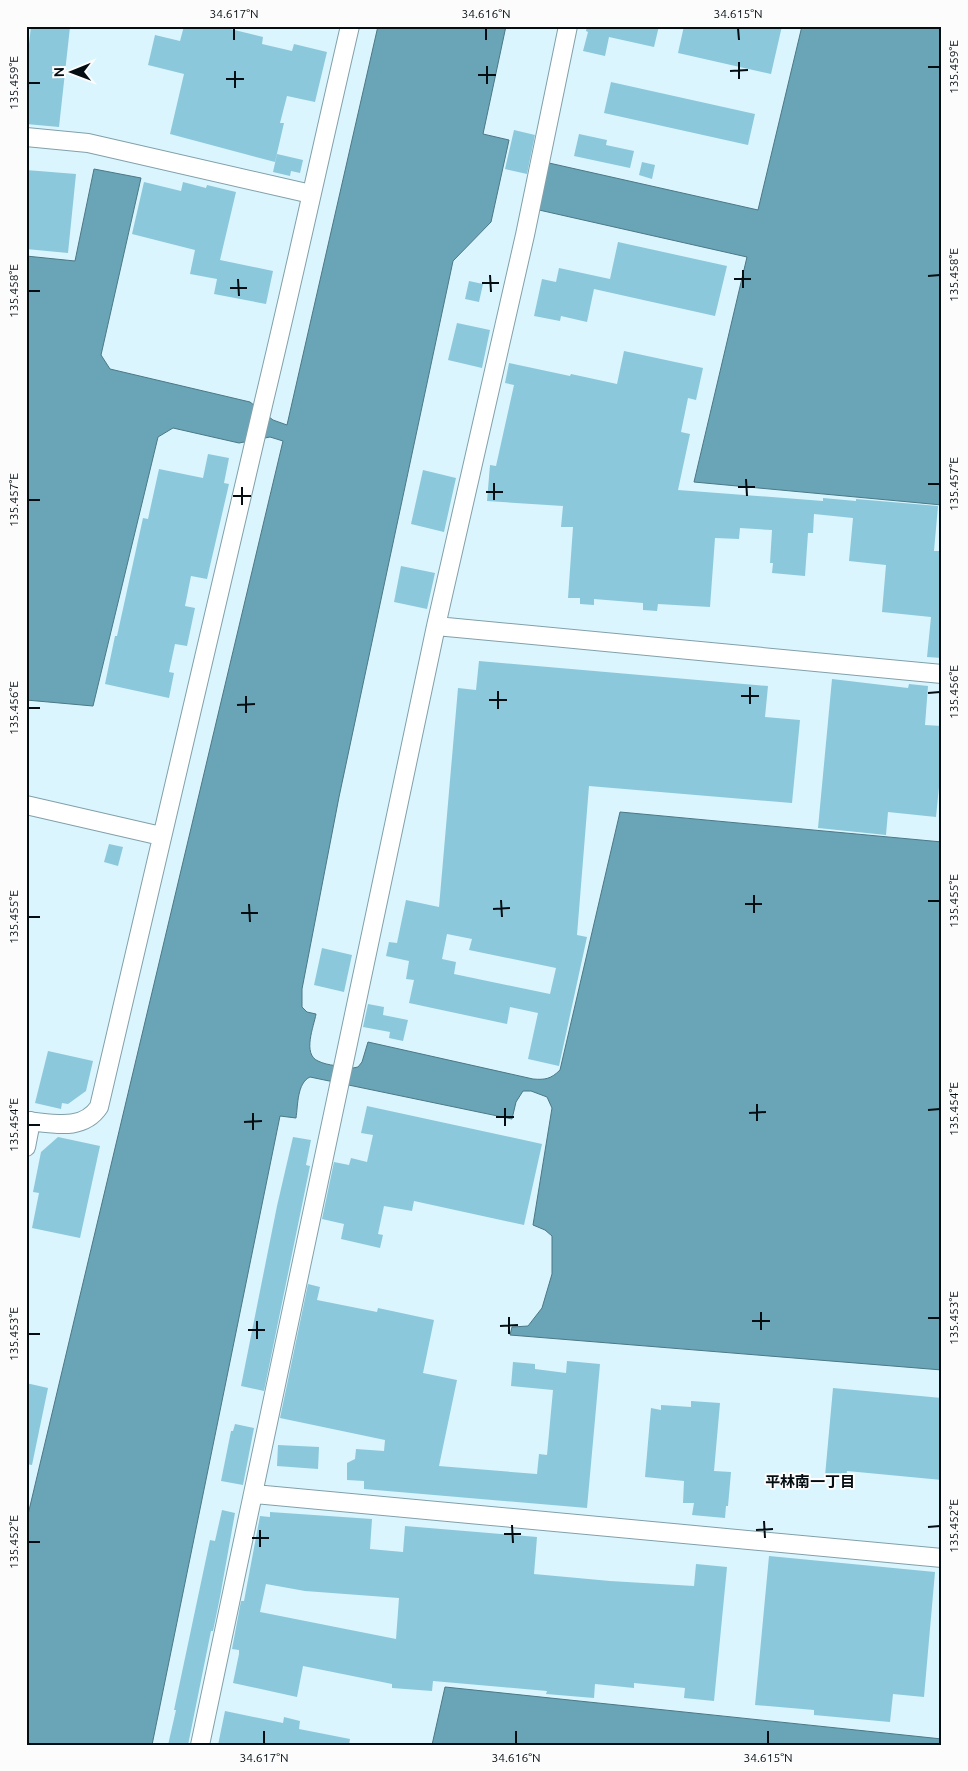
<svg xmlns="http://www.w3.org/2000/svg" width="968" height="1771" font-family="Ubuntu,'Noto Sans JP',sans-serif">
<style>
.water{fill:#6aa5b7;stroke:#4b7886}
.building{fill:#8cc8db;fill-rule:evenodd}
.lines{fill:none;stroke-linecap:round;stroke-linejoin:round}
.minor-casing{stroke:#81a0aa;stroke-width:20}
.minor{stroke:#fff;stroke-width:18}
.ticks{fill:none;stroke:#040e12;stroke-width:2}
.labels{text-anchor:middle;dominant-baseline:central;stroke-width:4;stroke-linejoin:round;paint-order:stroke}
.neighbourhood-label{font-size:15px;font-weight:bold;fill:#040e12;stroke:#fcfcfc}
.neatline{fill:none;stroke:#040e12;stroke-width:2}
.ticks-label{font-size:12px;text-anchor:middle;fill:#040e12}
</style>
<rect width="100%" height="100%" fill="#daf5fd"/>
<path class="water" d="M378,26H506L483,134L509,140L491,222L453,261L339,797L302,989V1007L307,1012L316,1014C314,1026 302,1054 318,1061C328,1066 342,1066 353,1068L358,1067L362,1062L368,1042L533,1079C545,1080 551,1079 560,1070L620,812L942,842V1370L510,1335L512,1327L528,1326L542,1308L552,1274V1236L545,1230L533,1225L552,1108L547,1097L531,1091H523L516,1102L512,1119L310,1077C297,1083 298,1105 296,1118L280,1116L152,1745H26V1523L283,441L270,437L239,443L173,428L158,437L93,706L26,700V256L75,261L94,169L141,178L101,355L110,369L250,402L273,420L287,425Z
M802,26H942V505L694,482L747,257L539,210L549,163L758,210Z
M445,1687L942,1739V1745H432Z"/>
<path class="building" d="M31,26L70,27L59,127L26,124V71Z
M184,26H218L263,37L262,44L292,51L294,44L327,52L315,102L287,96L280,123H284L275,162L170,134L184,74L148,65L155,35L180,41Z
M587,26H659L654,47L609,37L605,56L583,51L588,32L586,31Z
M684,26H782L771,74L678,53Z
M611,82L755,114L748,145L604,113Z
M514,130L535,135L527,174L505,169Z
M579,134L607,140L606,145L634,151L630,168L574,156Z
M277,154L303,160L300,173L291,171L290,176L273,172Z
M642,162L655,165L652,179L639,175Z
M26,170L76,174L68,253L26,249Z
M144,182L181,191L183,182L206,188L207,185L236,192L220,260L273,271L266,304L214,294L217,279L190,274L195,250L132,234Z
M618,242L727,266L715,316L594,289L587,322L561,316L560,321L534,316L542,279L556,282L559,268L610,279Z
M469,281L483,284L479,302L465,299Z
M457,323L490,330L482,368L448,360Z
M624,351L703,368L696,400L688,398L681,432L690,434L678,490L823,501V498L856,501V499L938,506L934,551H942V658L927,657L931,617L882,612L886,565L849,561L853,518L814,514L813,533H808L805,576L772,573L773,563H770L772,530L740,528L739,539L715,538L710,607L658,604L657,611L643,610V603L594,599V605L580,604V598H568L573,527H561L563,506L487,501L490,465L496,466L514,385L505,383L509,363L570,376L571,374L617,384Z
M208,454L229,458L224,483L229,484L207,579L191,576L185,606L195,608L187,646L175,644L169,672L174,673L169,698L105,684L115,636H117L143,518L148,519L159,469L203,478Z
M423,470L456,478L444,532L411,524Z
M401,566L435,573L427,609L394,602Z
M479,661L768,686L765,717L800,720L792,803L589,786L577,935L587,937L559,1066L528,1059L538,1013L510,1007L507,1024L409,1003L414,980L406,979L409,961L386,956L389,942L397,943L406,900L439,907L458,688L476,690ZM447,934L472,939L469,950L556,968L550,994L454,974L456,962L442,959Z
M832,679L908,688L909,684L928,686L925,725L942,726V757L936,817L888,812L886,835L818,828Z
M109,844L123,847L118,866L104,862Z
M322,948L352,955L344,992L314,985Z
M368,1004L384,1007L383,1015L408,1020L403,1041L389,1038L390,1032L363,1027Z
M48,1051L93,1061L86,1091L68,1104L62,1103L61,1109L35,1103Z
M367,1106L542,1144L524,1225L414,1201L412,1211L384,1206L378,1234L383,1235L380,1248L341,1239L344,1224L322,1219L334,1162L349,1165L351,1158L367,1162L373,1135L361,1133Z
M58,1137L100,1146L80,1238L32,1228L39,1193L33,1192L41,1152Z
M293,1137L311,1140L306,1165L310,1166L264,1391L241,1386L277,1206Z
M308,1284L320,1287L317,1300L377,1312L378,1308L434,1320L423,1373L457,1380L439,1466L537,1474L539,1454L547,1455L553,1390L511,1386L513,1362L535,1364V1369L566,1373L567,1361L600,1364L587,1508L364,1489V1481L347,1480V1463L355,1459L356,1449L384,1451L385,1440L280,1418Z
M26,1383L48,1388L32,1465L26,1464Z
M833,1388L942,1398V1480L847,1471L846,1478L825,1476Z
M691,1401L720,1403L714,1471L731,1472L728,1506H726L725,1518L692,1515L694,1503H683L684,1481L645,1477L651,1408L661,1410V1405L691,1407Z
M235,1424L254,1428L243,1485L221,1481L231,1431H233Z
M278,1445L319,1447L318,1469L277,1466Z
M222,1510L235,1513L220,1597L213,1631H211L188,1745H168L176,1710H174L210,1540L215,1541Z
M270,1512L372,1519L370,1549L403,1552L405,1526L537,1537L534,1574L610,1581L694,1586L696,1564L727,1567L714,1701L684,1698L685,1688L634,1683V1688L595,1684L594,1698L546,1694L547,1691L433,1681L432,1691L392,1688V1684L303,1666L297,1697L233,1683L239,1654V1650L232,1649L241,1601H244L260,1516L270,1517ZM266,1584L305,1591L399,1598L396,1639L260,1612Z
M769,1556L935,1572L924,1697L893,1694L890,1722L814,1715V1710L755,1705Z
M225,1711L283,1723L284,1717L300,1721L299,1729L350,1739L349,1745H218Z"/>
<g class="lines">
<g class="minor-casing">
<path id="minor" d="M26,137L88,143L311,194
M436,626L942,674
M26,805L161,836
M26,1121C52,1123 82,1132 99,1107C153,871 210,637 264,401C294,276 321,151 350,26
M26,1147L31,1121
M254,1494L942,1558
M200,1745L436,626L525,235L568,26"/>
</g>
<use href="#minor" class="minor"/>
</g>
<path class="ticks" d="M234,28V40M486,28V40M738,28L739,40M739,62V79M487,66V84M928,67H940M235,71V88M730,71L748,70M478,75H496M226,79H244M28,83H40M743,270V288M490,275L491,292M928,276L940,275M238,279L239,296M734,279H751M482,283H499M230,288H247M28,291H40M746,479L747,496M494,483V500M928,484H940M242,487V505M738,487H755M486,492H503M233,496H251M28,500H40M750,687V704M498,691V709M928,693L940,692M246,696V713M741,696H759M489,700H507M237,705L255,704M28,708H40M754,895V913M501,900L502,917M928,901H940M249,904L250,922M745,904H762M493,909L510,908M241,913H258M28,917H40M757,1104V1121M505,1108V1126M928,1110L940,1109M253,1113V1130M749,1113L766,1112M496,1117H514M244,1122L262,1121M28,1125H40M761,1312V1330M509,1317V1334M928,1318H940M257,1321V1339M752,1321H770M500,1326L518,1325M248,1330H265M28,1334H40M764,1521L765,1538M512,1525L513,1543M928,1527L940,1526M260,1530V1547M756,1530L773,1529M504,1534H521M252,1538H269M28,1542H40M264,1731V1744M516,1731V1744M768,1731V1744"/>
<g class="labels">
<g class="neighbourhood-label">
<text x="810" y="1481">平林南一丁目</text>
</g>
</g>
<rect width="968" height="1771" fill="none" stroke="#fcfcfc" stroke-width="55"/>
<g transform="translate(72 72) rotate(269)" stroke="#fcfcfc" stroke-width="4" paint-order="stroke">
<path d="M0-4L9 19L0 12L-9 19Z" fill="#040e12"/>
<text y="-8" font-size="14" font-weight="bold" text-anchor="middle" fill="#040e12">N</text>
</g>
<rect x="28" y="28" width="912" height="1716" class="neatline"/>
<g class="ticks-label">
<text x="234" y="18">34.617°N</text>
<text x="486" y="18">34.616°N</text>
<text x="738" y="18">34.615°N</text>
<text transform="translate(954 67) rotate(-90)" y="4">135.459°E</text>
<text transform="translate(14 83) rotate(-90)" y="4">135.459°E</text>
<text transform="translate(954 275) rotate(-90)" y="4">135.458°E</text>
<text transform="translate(14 291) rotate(-90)" y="4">135.458°E</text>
<text transform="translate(954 484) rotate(-90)" y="4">135.457°E</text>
<text transform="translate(14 500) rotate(-90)" y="4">135.457°E</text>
<text transform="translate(954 692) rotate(-90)" y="4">135.456°E</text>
<text transform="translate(14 708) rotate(-90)" y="4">135.456°E</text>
<text transform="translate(954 901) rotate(-90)" y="4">135.455°E</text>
<text transform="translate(14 917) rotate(-90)" y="4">135.455°E</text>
<text transform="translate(954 1109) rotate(-90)" y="4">135.454°E</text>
<text transform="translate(14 1125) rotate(-90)" y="4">135.454°E</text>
<text transform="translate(954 1318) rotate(-90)" y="4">135.453°E</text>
<text transform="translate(14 1334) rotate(-90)" y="4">135.453°E</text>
<text transform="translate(954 1526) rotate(-90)" y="4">135.452°E</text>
<text transform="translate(14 1542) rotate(-90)" y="4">135.452°E</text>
<text x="264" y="1762">34.617°N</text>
<text x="516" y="1762">34.616°N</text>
<text x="768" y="1762">34.615°N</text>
</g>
</svg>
